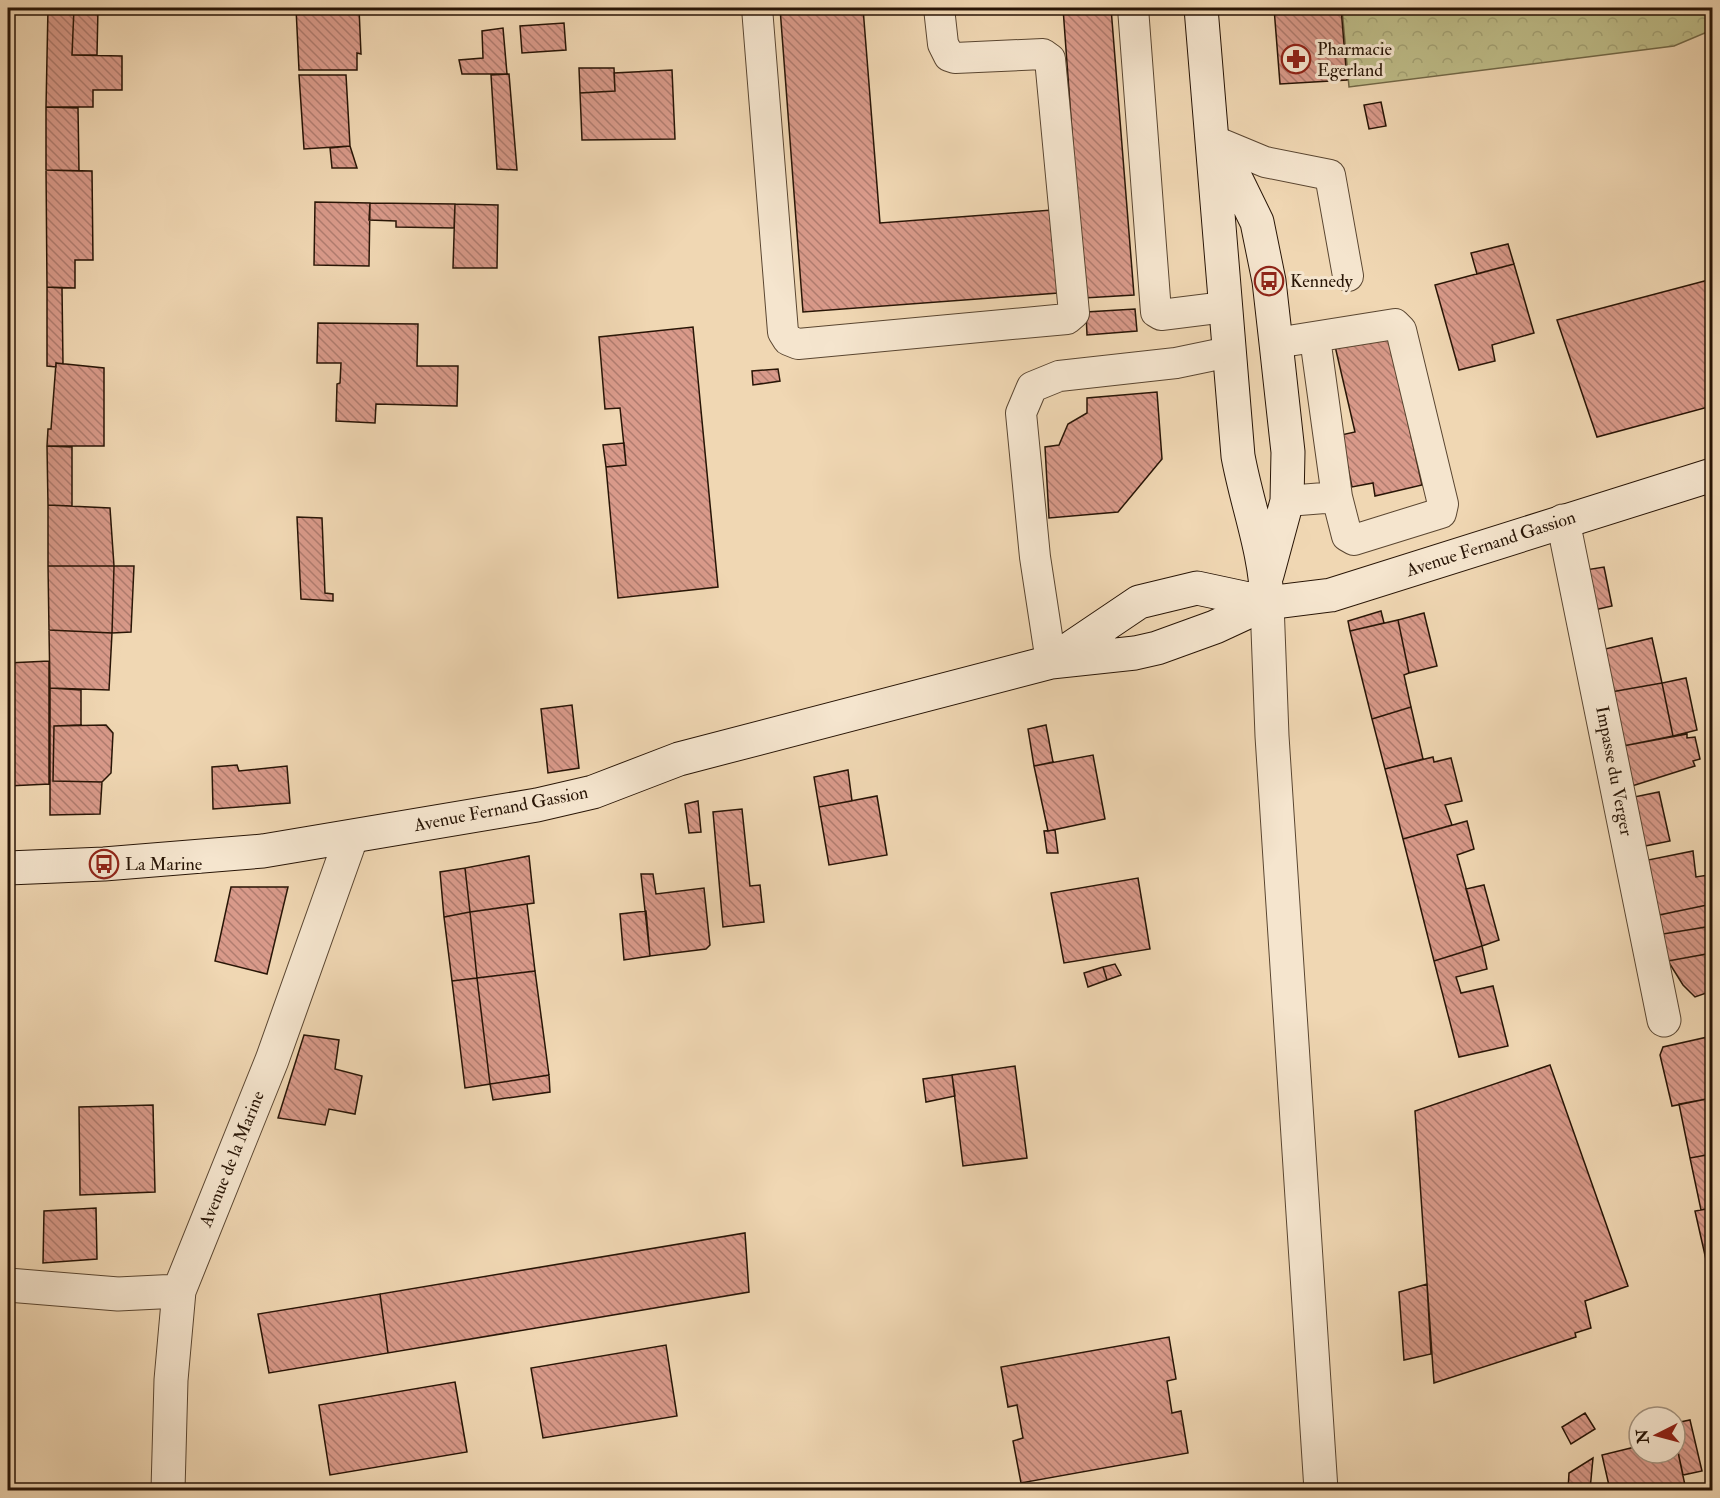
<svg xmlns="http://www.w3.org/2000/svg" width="1720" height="1498" font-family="'IM FELL Double Pica',serif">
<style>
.park{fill:url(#park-crowns);stroke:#736948;stroke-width:1.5}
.building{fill:url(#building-back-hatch);stroke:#281506;stroke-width:1.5}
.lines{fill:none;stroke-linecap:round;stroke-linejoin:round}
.lane-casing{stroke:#5a4631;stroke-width:32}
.street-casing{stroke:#5a4631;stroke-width:35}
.secondary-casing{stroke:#281506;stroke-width:35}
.lane{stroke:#f5e5ce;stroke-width:30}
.street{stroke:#f5e5ce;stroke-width:33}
.secondary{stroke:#f5e5ce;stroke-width:33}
.labels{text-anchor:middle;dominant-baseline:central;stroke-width:6;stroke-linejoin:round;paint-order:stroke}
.poi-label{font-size:18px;fill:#281506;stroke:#f5e5ce;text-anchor:start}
.street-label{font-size:18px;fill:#281506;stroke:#f5e5ce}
</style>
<defs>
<pattern id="park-crowns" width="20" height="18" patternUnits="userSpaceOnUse" patternTransform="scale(1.5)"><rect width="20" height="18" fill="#bebd89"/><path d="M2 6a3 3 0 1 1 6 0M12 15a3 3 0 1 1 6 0" fill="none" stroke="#a3a275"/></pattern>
<pattern id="building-back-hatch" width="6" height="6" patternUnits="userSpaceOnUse" patternTransform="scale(1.5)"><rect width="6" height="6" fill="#d99a8a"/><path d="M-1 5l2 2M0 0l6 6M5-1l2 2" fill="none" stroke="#b07c6f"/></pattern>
</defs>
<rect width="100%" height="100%" fill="#f0d7b3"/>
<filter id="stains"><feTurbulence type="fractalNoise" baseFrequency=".00333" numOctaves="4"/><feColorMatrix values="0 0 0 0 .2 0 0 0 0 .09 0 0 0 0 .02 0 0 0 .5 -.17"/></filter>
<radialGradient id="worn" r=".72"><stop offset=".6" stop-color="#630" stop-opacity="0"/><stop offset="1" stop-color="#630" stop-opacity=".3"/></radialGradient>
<path class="park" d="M1342,8H1712V30L1674,46L1349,87Z"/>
<path class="building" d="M48,8H74L72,55L122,56V90H93V107H46Z
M74,8H98L97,55H72Z
M296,8H359L361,54L357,53V70H299Z
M780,8H863L880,223L1052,210L1058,293L803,312Z
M1063,8H1111L1134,295L1084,298Z
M1274,8H1341L1347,80L1280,84Z
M564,23L566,50L522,53L520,26Z
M503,28L507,74H462L459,60L483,58L482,31Z
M579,68H614L615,91L580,93Z
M672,70L675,139L582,140L580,93L615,91L614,73Z
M509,74L517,170L497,169L491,75Z
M299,75H346L350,146L304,149Z
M1381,102L1386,126L1369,129L1364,105Z
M46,107L78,108L79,171L46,170Z
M350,146L357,168H332L330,148Z
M46,170L92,171L93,260H75V288L47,287Z
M315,202L370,203L369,266L314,265Z
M370,203L455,204L454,228L396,227V221L369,220Z
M455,204L498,205L497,268H453Z
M1508,244L1514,264L1477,274L1471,253Z
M1514,264L1534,333L1492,345L1495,361L1459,370L1435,285Z
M1712,279V406L1597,437L1557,320Z
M47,287L62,288L63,364L56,363V367L47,366Z
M1135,309L1137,331L1087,335L1086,312Z
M318,323L418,324L417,366H458L457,406L376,404L375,423L336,421L337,384L340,383L341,363H317Z
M693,327L718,587L618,598L606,467L626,465L620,408L605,409L599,337Z
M1389,336L1422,485L1375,496L1373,483L1352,487L1341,435L1355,432L1335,346Z
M56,363L104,368V446H47L48,429H51Z
M778,369L780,381L753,385L752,371Z
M1157,392L1162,459L1118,512L1049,518L1045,447L1059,445L1068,424L1087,413V398Z
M624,443L626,465L606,467L603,445Z
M47,446L72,447V506L48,505Z
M48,505L110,508L114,566H48Z
M297,517L322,518L325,593L333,594V601L301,599Z
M48,566H114L112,633L49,630Z
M114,566H134L131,632L112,633Z
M1604,567L1612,606L1594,610L1585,570Z
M1381,611L1384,623L1350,631L1348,621Z
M1424,613L1437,666L1409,673L1398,620Z
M1398,620L1409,673L1404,675L1411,707L1372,719L1350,631Z
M49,630L112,633L109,690L50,688Z
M1652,638L1662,683L1611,692L1601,650Z
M49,661V784L8,786V663Z
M1686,678L1697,730L1673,736L1662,683Z
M1662,683L1673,736L1623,746L1611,692Z
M50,688L81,690V725L54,726L53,781L102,782L100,814L50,815Z
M572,705L579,768L548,773L541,709Z
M1411,707L1423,759L1385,769L1372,719Z
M106,725L113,733L111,773L102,782L53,781L54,726Z
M1046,725L1053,762L1034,766L1028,729Z
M1687,734V738L1695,737L1700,759L1693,761L1695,766L1632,786L1623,746Z
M1093,755L1105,819L1048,831L1034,766Z
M1433,757L1434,762L1451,758L1462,801L1445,805L1452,825L1403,839L1385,769Z
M237,765L239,771L287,766L290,803L213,809L212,767Z
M848,770L852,801L819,807L814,777Z
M1659,792L1670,841L1645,846L1634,797Z
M877,796L887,855L829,865L819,807Z
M698,801L701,832L689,833L685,804Z
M742,809L750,886L760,885L764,922L723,927L713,812Z
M1467,821L1474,849L1457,855L1482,946L1434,961L1403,839Z
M1055,830L1058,853H1047L1044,831Z
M1693,851L1696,877L1708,875L1712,904L1659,915L1648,860Z
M529,856L534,903L470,912L465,868Z
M465,868L470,912L444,917L440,872Z
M641,874H653L656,894L704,888L710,945L706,949L650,956Z
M1712,874V899L1708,875Z
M1138,878L1150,949L1064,963L1051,893Z
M1484,885L1499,940L1482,946L1466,889Z
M231,887H288L267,974L215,961Z
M527,904L535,971L477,978L470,912Z
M1712,904V926L1663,934L1659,915Z
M646,911L650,956L624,960L620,914Z
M470,912L477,978L452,981L444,917Z
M1712,926V953L1668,961L1663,934Z
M1482,946L1487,969L1456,977L1461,993L1493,986L1508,1046L1459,1057L1434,961Z
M1712,953V991L1695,997L1683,985L1668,961Z
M1115,964L1121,975L1107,980L1103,967Z
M1103,967L1107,980L1088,987L1084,973Z
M535,971L549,1075L490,1084L477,978Z
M477,978L490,1084L465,1088L452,981Z
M8,1019H12L14,1118H8Z
M304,1035L339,1040L335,1069L362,1076L355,1114L329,1109L325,1125L278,1118Z
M1712,1036V1098L1672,1106L1660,1055L1663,1047Z
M1550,1065L1628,1286L1585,1301L1591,1328L1575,1333L1576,1337L1434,1383L1415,1111Z
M1015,1066L1027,1158L963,1166L952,1075Z
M549,1075L550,1092L493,1100L490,1084Z
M952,1075L955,1096L926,1102L923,1079Z
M1712,1098V1154L1690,1158L1679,1104Z
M153,1105L155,1192L80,1195L79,1107Z
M1712,1154V1208L1701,1210L1690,1158Z
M96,1208L97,1259L43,1263L44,1211Z
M1712,1208V1263L1707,1264L1695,1211Z
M745,1233L749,1292L388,1353L380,1294Z
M1427,1284L1431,1354L1404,1360L1399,1292Z
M380,1294L388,1353L269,1373L258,1314Z
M1169,1337L1176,1379L1167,1381L1172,1413L1181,1411L1188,1453L1021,1483L1013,1441L1023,1438L1017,1405L1008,1407L1001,1367Z
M666,1345L677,1416L543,1438L531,1368Z
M455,1382L467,1452L330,1475L319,1405Z
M1585,1413L1595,1429L1571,1444L1562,1427Z
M1690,1420L1702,1471L1683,1475L1675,1438V1423Z
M1675,1438L1686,1490H1610L1602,1455L1639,1446V1453H1675Z
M1593,1458L1590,1490H1568L1569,1473Z
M621,1484L623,1490H588Z
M1487,1485L1496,1490H1470L1483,1486Z"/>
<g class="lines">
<g class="lane-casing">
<path id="lane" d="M757,8L783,332L788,340L798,344L1067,319L1074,313L1050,59L1043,54L955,58L949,56L943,44L939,8
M1133,8L1156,312L1161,315L1225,307
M1212,140L1265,162L1330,175L1348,276
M1315,338L1337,497
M1276,343L1395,324L1401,330L1443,504L1441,513L1354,540L1347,536L1337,497L1287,501
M1051,662L1035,557L1021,413L1032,387L1059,376L1176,363L1229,352"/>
</g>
<g class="street-casing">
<path id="street" d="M1563,521L1664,1020
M1267,603L1272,736L1321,1490
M8,1285L118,1294L179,1291
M168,1490L171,1380L179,1291L272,1060L351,838"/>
</g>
<g class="secondary-casing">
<path id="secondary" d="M1201,8L1238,456C1247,505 1266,553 1267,603
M1217,146L1237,181L1257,222L1269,281L1276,343L1288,452L1287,501L1267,575
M1053,660L1139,602L1197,588L1267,603
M8,868L104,864L263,851L537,805L593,792L679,759L1051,662L1135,653L1157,648L1215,627L1267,603L1331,595L1712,475"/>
</g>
<use href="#lane" class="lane"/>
<use href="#street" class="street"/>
<use href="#secondary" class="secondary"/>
</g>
<defs>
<g id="pharmacy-ring" transform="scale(1.5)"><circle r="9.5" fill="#f5e5ce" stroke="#8f2418" stroke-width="1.5"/><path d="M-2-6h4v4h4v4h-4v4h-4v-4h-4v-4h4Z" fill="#8f2418"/></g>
<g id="bus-ring" transform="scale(1.5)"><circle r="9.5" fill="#f5e5ce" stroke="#8f2418" stroke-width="1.5"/><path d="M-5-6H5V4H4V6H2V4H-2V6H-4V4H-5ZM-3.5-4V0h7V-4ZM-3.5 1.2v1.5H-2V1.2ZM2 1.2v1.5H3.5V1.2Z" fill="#8f2418"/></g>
</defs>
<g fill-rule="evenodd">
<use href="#pharmacy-ring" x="1296" y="59"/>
<use href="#bus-ring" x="1269" y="281"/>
<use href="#bus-ring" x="104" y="864"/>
</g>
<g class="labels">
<g class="poi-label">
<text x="1317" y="49">Pharmacie<tspan x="1317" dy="21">Egerland</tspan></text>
<text x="1290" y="281">Kennedy</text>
<text x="125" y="864">La Marine</text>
</g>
<g class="street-label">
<text transform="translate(1491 544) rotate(-18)">Avenue Fernand Gassion</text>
<text transform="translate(1614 771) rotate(79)">Impasse du Verger</text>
<text transform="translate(501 809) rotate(-11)">Avenue Fernand Gassion</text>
<text transform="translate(232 1159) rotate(-68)">Avenue de la Marine</text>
</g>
</g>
<rect width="1720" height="1498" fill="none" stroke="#f0d7b3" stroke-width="30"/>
<rect x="9" y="9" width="1702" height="1480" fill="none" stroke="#281506" stroke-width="3"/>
<rect x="15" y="15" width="1690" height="1468" fill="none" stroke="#281506" stroke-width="1.5"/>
<g transform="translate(1657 1435) rotate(264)"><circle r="28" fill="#f5e5ce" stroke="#a3927e" stroke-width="1.5"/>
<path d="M0-4.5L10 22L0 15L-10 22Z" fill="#8f2418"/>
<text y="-9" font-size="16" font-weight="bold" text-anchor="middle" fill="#281506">N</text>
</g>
<rect width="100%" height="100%" filter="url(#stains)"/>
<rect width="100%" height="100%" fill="url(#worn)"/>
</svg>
